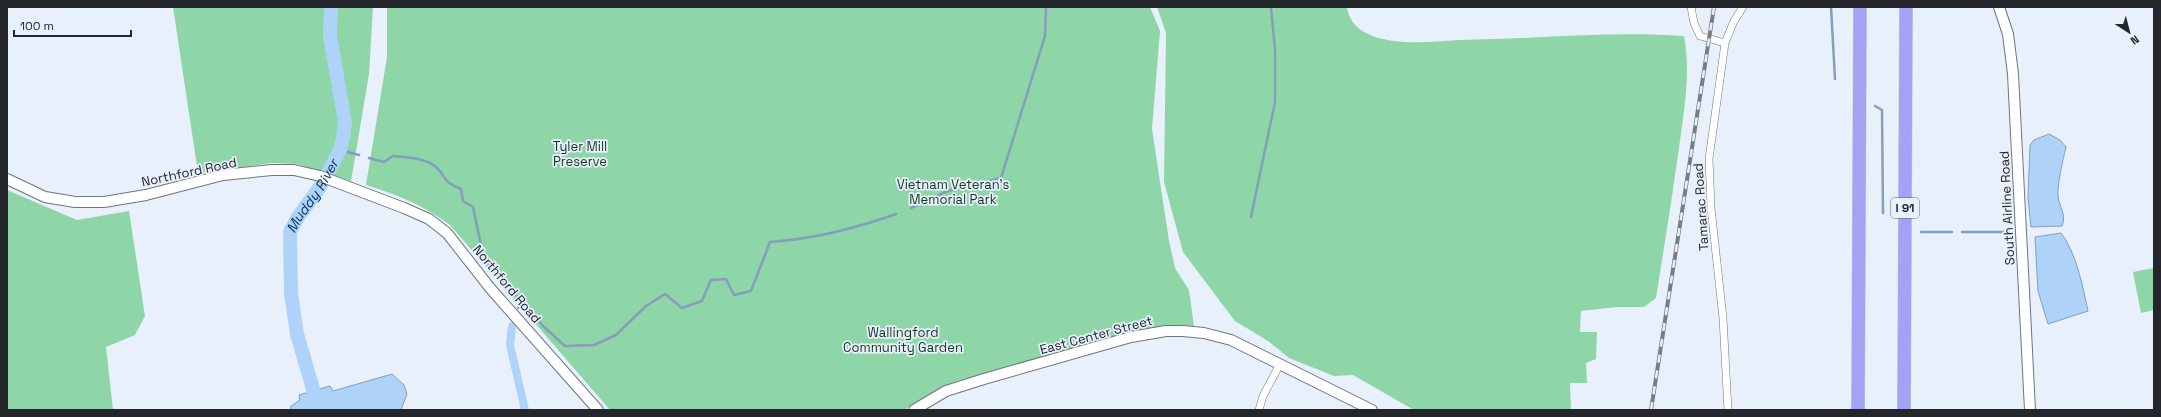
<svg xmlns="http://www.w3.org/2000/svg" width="2161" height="417" font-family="'Space Grotesk',sans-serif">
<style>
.green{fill:#8ed5a7}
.water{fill:#afd2f8;stroke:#859eba}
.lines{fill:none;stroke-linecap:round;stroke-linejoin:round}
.stream{stroke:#859eba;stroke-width:2.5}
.canal{stroke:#afd2f8;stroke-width:8}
.river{stroke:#afd2f8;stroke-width:14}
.street-casing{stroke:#6e757e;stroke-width:8}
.secondary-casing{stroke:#6e757e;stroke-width:12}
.highway-casing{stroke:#cfcfd0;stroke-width:14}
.street{stroke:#fff;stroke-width:7}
.secondary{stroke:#fff;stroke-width:10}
.highway{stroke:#a2a3f4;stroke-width:13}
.rail-casing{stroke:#787d84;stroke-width:4}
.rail{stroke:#e8f1fb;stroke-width:2.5;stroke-dasharray:8;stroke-linecap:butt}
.labels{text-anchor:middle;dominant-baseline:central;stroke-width:3.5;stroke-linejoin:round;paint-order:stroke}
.shield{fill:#e8f1fb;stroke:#5e6369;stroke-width:1}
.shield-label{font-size:12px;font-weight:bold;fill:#23262a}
.park-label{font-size:13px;fill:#123520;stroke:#e8f1fb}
.street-label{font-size:13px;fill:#23262a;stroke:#e8f1fb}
.water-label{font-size:14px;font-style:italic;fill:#053057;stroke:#e8f1fb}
</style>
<rect width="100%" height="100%" fill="#e8f1fb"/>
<path class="green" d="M173,7H373L369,74L351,181L297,164L272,163L198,173Z
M387,7H1150L1160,31L1152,129L1169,241L1175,268L1189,290L1194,326L1169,325L1130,332L954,382L940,388L904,410H610L450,225C423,205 398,195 366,185L387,57Z
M1157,7H1347C1350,30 1372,38 1394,41C1412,44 1441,41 1460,40C1535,39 1610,31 1684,36C1691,72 1684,111 1679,148C1672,198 1664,248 1656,298L1644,307H1617L1581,311L1580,332H1597L1596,359L1586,363L1587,383H1570L1571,410H1414L1353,375L1334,376L1289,358L1268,341L1235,321L1183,252L1164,182L1166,33Z
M7,190L77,220L129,211L145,316L135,335L106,347L113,410H7Z
M2154,268V310L2141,313L2133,272Z"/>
<path class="water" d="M2049,134L2060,140L2066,147C2063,160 2057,184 2058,196C2059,207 2067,215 2062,226L2031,227L2028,198L2030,145L2034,140Z
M2061,233C2076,252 2083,287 2088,311L2048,324L2038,291L2035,237Z
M392,374L404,385L407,394L401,410H290L291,406L300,400L299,395L330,386L333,391Z"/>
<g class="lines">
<path class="stream" d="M1831,7L1835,79
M1875,106L1882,110L1883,213
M340,150L359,155
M369,158L384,162L393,156C407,158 424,157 436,167C448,178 441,181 461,189L463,201L473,207L483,255L494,271L544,327L565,346L594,345L616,335L646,306L665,294L682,308L702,301L711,280L726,279L734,295L751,291L770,242C814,239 854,229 896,214
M911,208L948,191L1001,178L1045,36L1046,7
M1251,217L1275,102V50L1271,7
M1921,232H1952
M1962,232H2008
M518,308L522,301"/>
<path class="canal" d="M512,326L510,345L525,410"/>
<path class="river" id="s1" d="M319,410L297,334L291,293L290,232L298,217L320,187L340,150L343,138L345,122L330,36L331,7"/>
<g class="street-casing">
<path id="street" d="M1691,7L1694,23L1700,36L1725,43
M1259,410L1263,396L1280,364
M1728,410L1723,318L1711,208L1709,159L1725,43L1734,21L1743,7"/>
</g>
<g class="secondary-casing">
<path id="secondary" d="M1999,7L2008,34L2013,74L2030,410
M7,179L45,197L75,202H104L146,195L223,175L272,170H294L320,176L404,208L429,219L447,233L490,288L598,410
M914,410L946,391L984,379L1131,337L1166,331H1183L1204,333L1231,340L1372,410"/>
</g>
<g class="highway-casing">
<path id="highway" d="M1858,410L1860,7
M1904,410L1906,7"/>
</g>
<use href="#street" class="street"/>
<use href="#secondary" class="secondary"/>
<use href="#highway" class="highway"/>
<g class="rail-casing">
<path id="rail" d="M1651,410L1714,7"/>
</g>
<use href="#rail" class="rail"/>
</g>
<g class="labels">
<rect class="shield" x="1891" y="198" width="28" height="20" rx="3"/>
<g class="shield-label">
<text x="1905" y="208">I 91</text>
</g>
<g class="park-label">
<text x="580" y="146">Tyler Mill<tspan x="580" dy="15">Preserve</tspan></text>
<text x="953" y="184">Vietnam Veteran's<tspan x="953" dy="15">Memorial Park</tspan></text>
<text x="903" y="332">Wallingford<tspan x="903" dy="15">Community Garden</tspan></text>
</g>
<g class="street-label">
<text transform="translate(189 172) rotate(-12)">Northford Road</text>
<text transform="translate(1701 207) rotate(-94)">Tamarac Road</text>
<text transform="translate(2007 208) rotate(-93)">South Airline Road</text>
<text transform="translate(507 284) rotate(50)">Northford Road</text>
<text transform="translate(1096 335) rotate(-15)">East Center Street</text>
</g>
<g class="water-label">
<text stroke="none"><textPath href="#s1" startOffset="224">Muddy River</textPath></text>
</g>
</g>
<rect width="2161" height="417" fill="none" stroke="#23262a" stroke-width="16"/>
<g transform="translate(2129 32) rotate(144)" stroke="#e8f1fb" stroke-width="3" paint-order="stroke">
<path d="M0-3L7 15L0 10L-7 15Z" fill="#23262a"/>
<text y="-6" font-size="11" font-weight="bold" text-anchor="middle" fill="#23262a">N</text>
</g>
<path d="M14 30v6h117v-6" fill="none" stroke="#23262a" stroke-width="2"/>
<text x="20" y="30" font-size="12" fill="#23262a" stroke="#e8f1fb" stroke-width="3" paint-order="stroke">100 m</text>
</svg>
